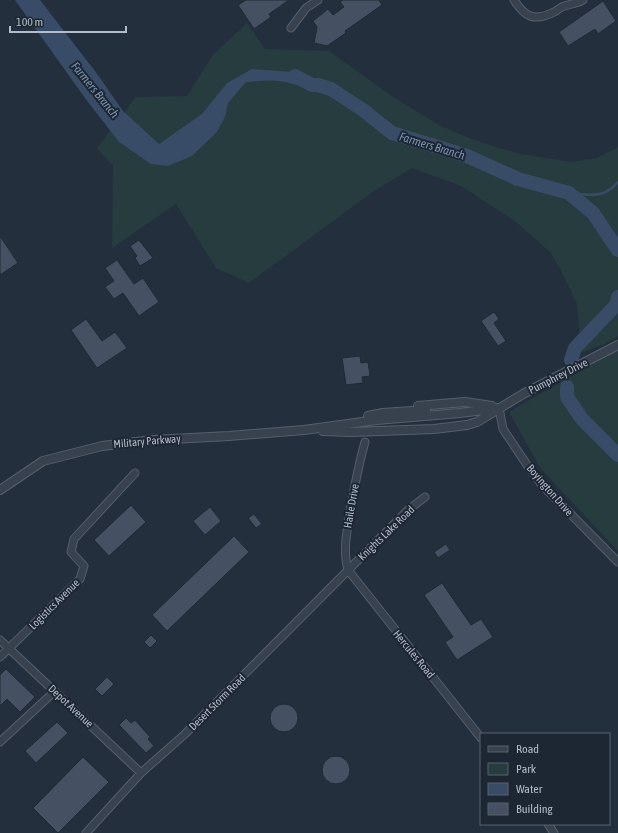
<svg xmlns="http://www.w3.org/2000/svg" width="618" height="833" font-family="'Asap Condensed',sans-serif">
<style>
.green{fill:#263c3f}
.water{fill:#394c67}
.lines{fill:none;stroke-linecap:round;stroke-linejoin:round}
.stream{stroke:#394c67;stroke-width:2.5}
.river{stroke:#394c67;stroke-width:14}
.building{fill:#455162;stroke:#1f2835}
.minor-casing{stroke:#565f6c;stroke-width:9}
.tertiary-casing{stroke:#565f6c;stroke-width:10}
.minor{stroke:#38414e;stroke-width:7}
.tertiary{stroke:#38414e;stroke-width:8}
.labels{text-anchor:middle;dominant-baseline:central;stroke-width:4;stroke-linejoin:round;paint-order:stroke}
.street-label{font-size:11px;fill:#b4bcc9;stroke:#1d2633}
.water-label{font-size:12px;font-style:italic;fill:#7c92b1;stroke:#1d2633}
</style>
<rect width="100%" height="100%" fill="#242f3e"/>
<path class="green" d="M247,23L265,49L329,51L389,94L437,124L464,136L495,147L521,154L571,162L597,158L618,147V336L604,344L581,353L577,304L560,269L550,252L516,222L461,186L412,168L374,191L249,283L216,268L176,204L112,248L113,166L97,148L136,97L187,96L213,55Z
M618,349V551L541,469L509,412Z"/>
<path class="water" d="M15,0H40L98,75L123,111L159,144L202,114L227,83L252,69L294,72L310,76L316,84C303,89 291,82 278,81C268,80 257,81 246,82L228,103L225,117L216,133L192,156L168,166L151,164L119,142L85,98Z"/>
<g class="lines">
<path class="stream" d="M569,193C588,195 604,199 618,182"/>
<path class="river" d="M295,76L312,85H318L331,89L363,110L392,133L467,156L518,179L569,193L593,213L618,250
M571,360L575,348L617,304L618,297
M567,387V397L582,419L618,455"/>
</g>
<path class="building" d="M246,0H289L269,14L271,17L254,29L238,5Z
M343,0H379L382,5L345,31L346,33L327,46L314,43L317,27L313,21L328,9L333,15L344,7L340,2Z
M603,1L616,21L598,34L595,29L568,46L559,32Z
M0,236L18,263L0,275Z
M139,240L153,258L140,266L135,258L137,256L130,246Z
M117,260L134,284L143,278L159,302L139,316L123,293L114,299L105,287L114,281L105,268Z
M494,312L499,319L494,323L506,341L498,346L481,321Z
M86,319L102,341L115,332L127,348L97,368L71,330Z
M360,356L361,363L368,362L370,376L362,377L363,383L346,385L342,358Z
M131,505L146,522L109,556L94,540Z
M210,507L221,521L205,535L193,521Z
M254,514L262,524L256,528L248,518Z
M234,536L249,552L167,631L152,615Z
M446,544L450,550L438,558L434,552Z
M442,583L471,625L481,619L493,637L457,660L445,642L453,637L424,595Z
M151,635L157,641L150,648L144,642Z
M6,669L35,697L20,712L7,699L0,706V675Z
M107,677L114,684L102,696L95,689Z
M270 718a14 14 0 1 1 28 0a14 14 0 1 1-28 0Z
M126,718L131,723L135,720L150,737L148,739L154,746L146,753L119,725Z
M57,722L68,733L36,763L25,751Z
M322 770a14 14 0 1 1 28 0a14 14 0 1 1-28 0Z
M83,757L109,782L58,833L33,808Z"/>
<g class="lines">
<g class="minor-casing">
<path id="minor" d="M514,0C525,17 534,22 554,12C557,11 559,8 562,7C569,4 576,4 583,0
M291,28L306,8L318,0
M499,408L503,429L527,465L543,486L618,562
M365,442C359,463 355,484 351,506C348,526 342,550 348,570L481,738
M0,640L141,773
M0,657L80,579L84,566L71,552L74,539L135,473
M0,742L55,691
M548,824L554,833
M86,833L141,773L185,734L408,510L425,497"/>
</g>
<g class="tertiary-casing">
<path id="tertiary" d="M418,406L465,402L492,406
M368,416L383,413L426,410
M323,431L351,432L434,429L467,425L477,422L523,394L618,345
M0,490L43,461L102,446L153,440L229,436L304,430L377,420L460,413L499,408"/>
</g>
<use href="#minor" class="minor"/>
<use href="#tertiary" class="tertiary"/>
</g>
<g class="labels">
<g class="street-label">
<text transform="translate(558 376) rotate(-27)">Pumphrey Drive</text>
<text transform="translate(147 441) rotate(-5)">Military Parkway</text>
<text transform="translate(550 490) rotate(49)">Boyington Drive</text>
<text transform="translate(351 506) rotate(-80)">Haile Drive</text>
<text transform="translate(386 533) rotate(-44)">Knights Lake Road</text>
<text transform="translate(54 604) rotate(-45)">Logistics Avenue</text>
<text transform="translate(414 654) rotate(51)">Hercules Road</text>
<text transform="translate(217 702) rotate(-45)">Desert Storm Road</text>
<text transform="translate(71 706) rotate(43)">Depot Avenue</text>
</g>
<g class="water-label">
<text transform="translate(95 90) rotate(51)">Farmers Branch</text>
<text transform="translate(432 146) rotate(17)">Farmers Branch</text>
</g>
</g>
<rect x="480" y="733" width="130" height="92" fill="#1d2633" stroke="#59626f"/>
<rect x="488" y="746" width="20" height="6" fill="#38414e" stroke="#59626f"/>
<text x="516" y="753" font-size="12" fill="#b4bcc9">Road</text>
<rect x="488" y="763" width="20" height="12" fill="#263c3f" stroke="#59626f"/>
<text x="516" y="773" font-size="12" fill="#b4bcc9">Park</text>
<rect x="488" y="783" width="20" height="12" fill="#394c67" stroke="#59626f"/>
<text x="516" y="793" font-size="12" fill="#b4bcc9">Water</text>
<rect x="488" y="803" width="20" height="12" fill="#455162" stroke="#59626f"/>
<text x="516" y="813" font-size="12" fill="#b4bcc9">Building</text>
<path d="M10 26v6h116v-6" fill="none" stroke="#b4bcc9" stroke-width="2"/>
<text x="16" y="26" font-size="12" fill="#b4bcc9" stroke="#1d2633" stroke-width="3" paint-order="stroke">100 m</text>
</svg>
